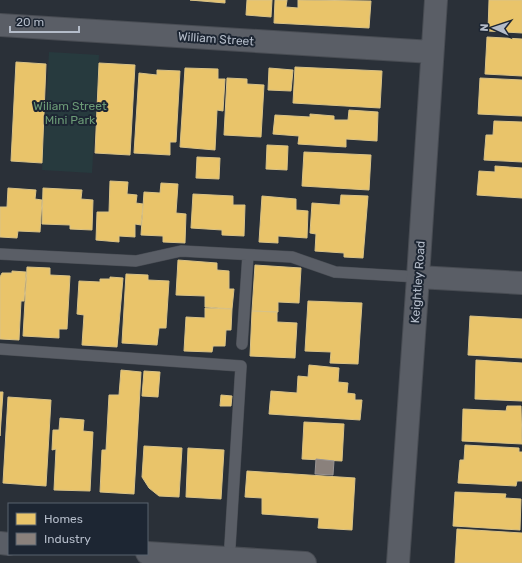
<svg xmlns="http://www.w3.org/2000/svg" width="522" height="563" font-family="Rubik,sans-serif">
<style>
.green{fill:#273a3e}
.homes{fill:#e9c46a;stroke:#d9c286}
.industry{fill:#8a817c;stroke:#979393}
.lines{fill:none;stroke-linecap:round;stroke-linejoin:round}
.lane-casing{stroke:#484c53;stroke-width:12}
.street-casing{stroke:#484c53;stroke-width:24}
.lane{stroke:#5a5e66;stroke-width:11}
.street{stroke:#5a5e66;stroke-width:22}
.labels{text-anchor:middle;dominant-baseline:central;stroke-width:4;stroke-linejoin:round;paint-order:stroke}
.street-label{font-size:12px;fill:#b4bcc9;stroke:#1d2633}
.park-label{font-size:12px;fill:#6b9a76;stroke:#1d2633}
</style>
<rect width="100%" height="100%" fill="#2a3038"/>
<path class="green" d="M49,52L99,55L92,173L42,170Z"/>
<path class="homes" d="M190,0H225V3Z
M247,0H272L271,17L246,15Z
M275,0H287L286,7L298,8V0L371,1L369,28L274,23Z
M489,0H522V33L488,31Z
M487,37L522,39V76L485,74Z
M16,62L46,64L42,163L11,161Z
M99,63L135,65L130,155L95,153Z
M295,67L382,71L380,108L293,103Z
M185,68L218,69V79H225L223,111L217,110L215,150L180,147Z
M269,68L293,70L291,91L268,90Z
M157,70L180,71L176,142H170V155L134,153L139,73L157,75Z
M227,78L247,79V84L264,85L261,137L224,135Z
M480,78L522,80V116L478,114Z
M349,110L378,112L377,141L346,139V147L298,144L299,136L273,134L275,115L310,117V114L334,116V120H348Z
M494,121L522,122V162L484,160L486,135H493Z
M267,145L288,146L287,170L266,169Z
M304,152L371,155L369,190L302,186Z
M197,157L220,158L219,179L196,178Z
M495,166L522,168V198L477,195L479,171L495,172Z
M110,181L128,182L127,194L137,195L136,203L143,204L141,225L135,224V237L119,236V242L96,240L97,212H109Z
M161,183L178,184L176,213L186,214L185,243L163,242V236L141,235L144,192L160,193Z
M8,188L36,190L35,199L42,200L40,232L18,231L17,238L0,237V207H7Z
M43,188L82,190L81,199L93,200L92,230L70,229V225L42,224Z
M193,194L233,196V205H245L244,236L222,235V230L191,228Z
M341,195L368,196L363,258L344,257V253L315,251L316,234L310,233L312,203L340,205Z
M262,196L296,199V210L308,211L307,238L278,236V243L259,242Z
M178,260L217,263V270L229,271V289H234L232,309L205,307V296L176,295Z
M255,265L301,268L299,303L278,302V312L252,311Z
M27,267L50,268V275L70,276L67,329H59V338L23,336Z
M12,271L26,272L24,301H21L19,340L0,339V277L2,273H12Z
M126,274L148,275V280L169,281L166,328H159L157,345L122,343Z
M110,277L123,278L117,347L82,345L84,315L77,314L79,281L100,282V279H110Z
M308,301L362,303L358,364L330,363L331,352L305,351Z
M205,308L232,309L231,330H226L225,346H213L212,352L184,351L186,317L205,318Z
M252,311L277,312V322L297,323L295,358L250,356Z
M470,316L522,319V358L468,355Z
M476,360L522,363V401L475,399Z
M309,365L339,368L338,382L348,383L347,393L355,394V400H362L360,420L269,414L271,391L297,393L298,376L308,377Z
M121,370L141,372L134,494L100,492L102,450H106L109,395H119Z
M144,371L160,372L158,397L142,396Z
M0,392H3L0,436Z
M221,395L232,396L231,406H220Z
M8,397L51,400L46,486L3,483Z
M507,406H521L522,444L462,441L463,409L506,411Z
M60,418L84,420L83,431L93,432L90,491L54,490L56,449L52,450L53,430H59Z
M304,422L344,424L342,461L302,459Z
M465,445L519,448V452H522V481H517L516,486L458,483L460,460H464Z
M144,446L182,448L179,497L159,496L149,488L142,477Z
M188,448L224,450L221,499L186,497Z
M247,471L355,478L352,530L318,528L319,518L262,514V498L245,497Z
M455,492L506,494L505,498L521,499L520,530L453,526Z
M457,529L522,533V563H455Z"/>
<path class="industry" d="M316,459L334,461L333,475L315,474Z"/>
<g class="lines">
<g class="lane-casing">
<path id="lane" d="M0,254L136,261L181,251L292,257L335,272L418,277
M242,344L248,255
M0,349L241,366L229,562"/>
</g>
<g class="street-casing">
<path id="street" d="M0,25L432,52
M418,277L522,283
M0,543L9,544
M147,553L305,563
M398,563L418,277L436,0"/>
</g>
<use href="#lane" class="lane"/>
<use href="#street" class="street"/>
</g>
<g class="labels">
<g class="street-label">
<text transform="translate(216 39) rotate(4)">William Street</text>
<text transform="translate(418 282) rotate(-86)">Keightley Road</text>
</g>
<g class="park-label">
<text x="70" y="106">Wiliam Street<tspan x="70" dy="14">Mini Park</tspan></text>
</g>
</g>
<rect x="8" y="503" width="140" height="52" fill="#1d2633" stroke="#59626f"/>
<rect x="16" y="513" width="20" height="12" fill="#e9c46a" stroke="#59626f"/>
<text x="44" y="523" font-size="12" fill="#b4bcc9">Homes</text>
<rect x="16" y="533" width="20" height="12" fill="#8a817c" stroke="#59626f"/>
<text x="44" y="543" font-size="12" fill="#b4bcc9">Industry</text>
<g transform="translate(494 28) rotate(273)" stroke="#1d2633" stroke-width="3" paint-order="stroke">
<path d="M0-3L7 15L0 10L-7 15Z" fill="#b4bcc9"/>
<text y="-6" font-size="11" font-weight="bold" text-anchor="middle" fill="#b4bcc9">N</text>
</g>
<path d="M10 26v6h69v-6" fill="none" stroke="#b4bcc9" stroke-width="2"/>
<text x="16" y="26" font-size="12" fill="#b4bcc9" stroke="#1d2633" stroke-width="3" paint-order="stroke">20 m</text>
</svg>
